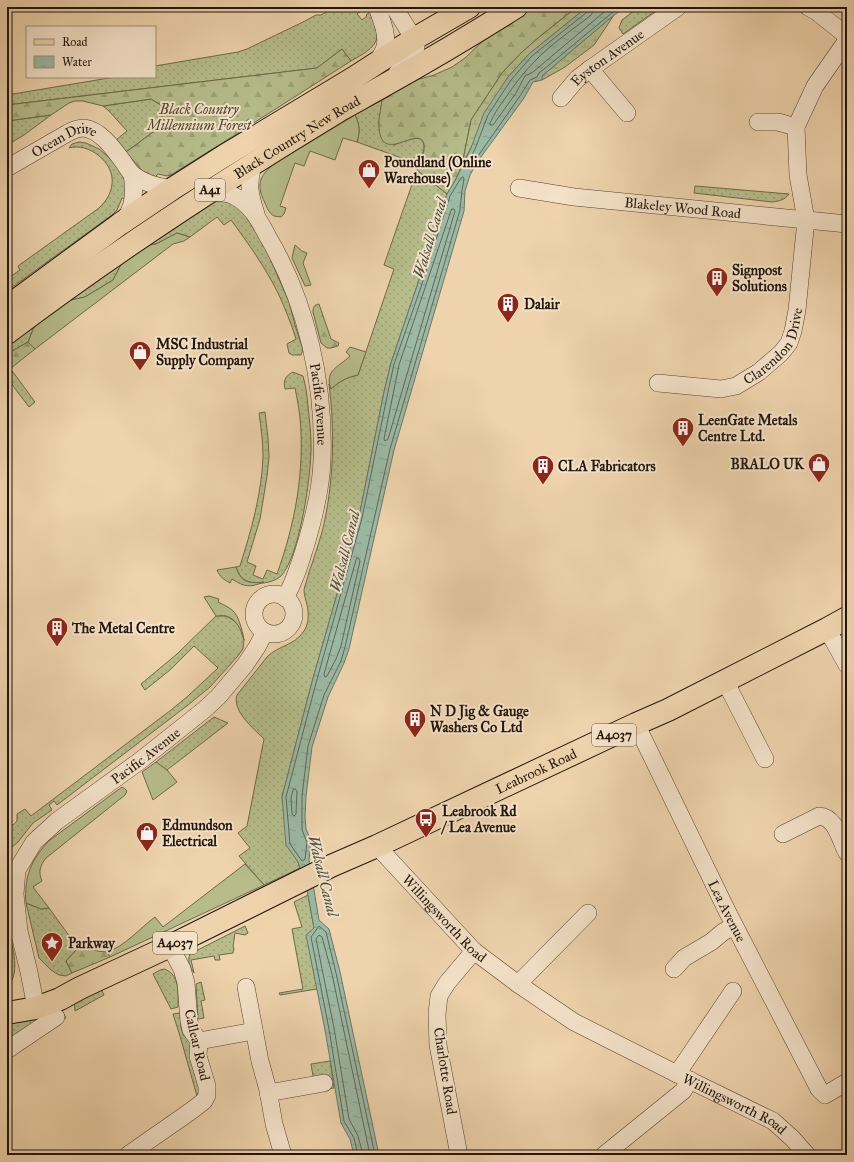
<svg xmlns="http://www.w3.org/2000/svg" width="854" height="1162" font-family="'IM FELL Great Primer',serif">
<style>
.grass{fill:url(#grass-dots);stroke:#6c694b}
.forest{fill:url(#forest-firs);stroke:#6c694b}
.wetland{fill:url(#wetland-marsh);stroke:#6c694b}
.garden{fill:#b6bd8b;stroke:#6c694b}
.water{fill:url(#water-ripples);stroke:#6a7767}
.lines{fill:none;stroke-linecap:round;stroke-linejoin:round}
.shore{stroke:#5e6758;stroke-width:1}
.minor-casing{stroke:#544433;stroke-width:18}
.major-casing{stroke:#21150b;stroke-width:24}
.highway-casing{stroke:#21150b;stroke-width:24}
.minor{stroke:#f4e2c9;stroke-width:17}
.major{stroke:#eed3ac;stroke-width:22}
.highway{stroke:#eed3ac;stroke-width:22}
.labels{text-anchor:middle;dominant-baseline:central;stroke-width:4;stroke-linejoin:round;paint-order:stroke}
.shield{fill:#f4e2c9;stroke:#605244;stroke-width:1}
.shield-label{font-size:13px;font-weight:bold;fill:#21150b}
.street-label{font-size:14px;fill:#21150b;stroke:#f4e2c9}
.park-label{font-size:14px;font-style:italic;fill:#4e4731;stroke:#f4e2c9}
.poi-label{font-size:14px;font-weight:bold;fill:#21150b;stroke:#f4e2c9;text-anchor:start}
.water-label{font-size:15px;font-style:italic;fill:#4c4e41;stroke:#f4e2c9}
</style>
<defs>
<pattern id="grass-dots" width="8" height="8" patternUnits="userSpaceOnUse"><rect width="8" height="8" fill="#b6bd8b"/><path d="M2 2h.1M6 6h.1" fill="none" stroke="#9ca277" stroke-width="1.8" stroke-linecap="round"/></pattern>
<pattern id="forest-firs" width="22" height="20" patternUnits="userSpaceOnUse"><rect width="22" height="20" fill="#b6bd8b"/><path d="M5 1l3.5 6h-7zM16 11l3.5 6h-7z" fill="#9ca277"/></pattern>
<pattern id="wetland-marsh" width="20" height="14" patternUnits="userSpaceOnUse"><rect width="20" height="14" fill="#b6bd8b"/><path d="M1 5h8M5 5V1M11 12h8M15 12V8" fill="none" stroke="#9ca277"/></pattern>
<pattern id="water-ripples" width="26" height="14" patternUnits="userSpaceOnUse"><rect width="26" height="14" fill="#9bb9a4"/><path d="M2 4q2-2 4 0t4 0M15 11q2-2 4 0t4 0" fill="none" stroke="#859e8c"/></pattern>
</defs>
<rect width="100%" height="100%" fill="#eed3ac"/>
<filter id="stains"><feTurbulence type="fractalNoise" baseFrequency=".005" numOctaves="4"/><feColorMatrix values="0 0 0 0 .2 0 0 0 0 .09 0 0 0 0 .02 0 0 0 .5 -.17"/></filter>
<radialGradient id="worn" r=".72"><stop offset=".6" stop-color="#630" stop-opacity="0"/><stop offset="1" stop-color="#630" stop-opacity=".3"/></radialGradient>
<path class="grass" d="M334,7H366L368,9L364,12L362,10L357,14L362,20L367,16L366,15L370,12C372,18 376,26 377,33C379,47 361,55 351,61L342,49L317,68L7,105V95L115,77H155V66L238,52L247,49L303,22L316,15H321Z
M639,7H661L623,34L619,28L622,20Z
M151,99L166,108L156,130L126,152L116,140L127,131L109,111L103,106Z
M382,100L379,126L394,145C402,142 427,130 424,149C423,154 420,159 418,164L357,142C360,132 360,125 355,115Z
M51,115L24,135L7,145V121Z
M79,142L86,143L99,149L112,160L125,179L127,199L122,198L117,210L112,215L7,291V279L20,270L18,266L99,208C106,201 111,194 112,184C115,163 89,142 69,148L72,144Z
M417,170L447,194L417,286L391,363L384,392L359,517L312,682L282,797L298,862L300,868L264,885L239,856L250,848L238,833L247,826L264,739C253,728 232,711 237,695L267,657C279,645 294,646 304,631C309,623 309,614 307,605C306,600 304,595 304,590C305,584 308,578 309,572C314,559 318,545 322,532C334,484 335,432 329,384L331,389C341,380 346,378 358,375L394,269L384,265Z
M695,186L707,187L789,194C785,200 779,201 772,202L694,193Z
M217,199L232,202L248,218L268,254L289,302L295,325L303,350L301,355H292L289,353L287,344L296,339C291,323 285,308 278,293C265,267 248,243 231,220L224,225L217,217L190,237L177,233L156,244L140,246Z
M124,259L113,280L85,297L66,301Z
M36,322L28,342L7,354V343Z
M13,372L35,402L29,407L7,378Z
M293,372L303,376C306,386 307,396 308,406C309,418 311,431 311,443C312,472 300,556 281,576C274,582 263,584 255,583C243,581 240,578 236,567L240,566C251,531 262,493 263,456C263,442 261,427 259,413L265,412L268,438L269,457L267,476L260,519L247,562L256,566L253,575L263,579L267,570L277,574C295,524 305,471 300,418C299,408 297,398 295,388L285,389C283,381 285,376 293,372Z
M216,616H226L233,620L240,627L244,640L243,649L237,657L210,687L188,705L57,805L54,801L49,805L52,810L33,823L18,842L12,847L8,840L11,825H13L17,821V814L25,809L31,816L171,710L188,696L218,668L194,646L170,670L145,690L141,684L177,654Z
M214,717L228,723L167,770L156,762Z
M308,895L314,928L307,935L317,989L280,995L279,993L303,989L292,929L302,927L294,902Z
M26,903L41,909L49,908L78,948L66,961L72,973L66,976L59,975L51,970L39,958Z
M7,923C10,939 23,974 7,986Z
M245,926L248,933L245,935L235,933L233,947L234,948L233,953L219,955L220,960H215L214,956L191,960L194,973C190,967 187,961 190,954Z
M164,969C180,974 178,993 178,1007L171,1009L153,974L160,970Z
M201,982L205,1000L201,1001L204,1018L198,1019L196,984Z
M101,989L104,995L75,1011L74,1000Z
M59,1006L66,1018L12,1037L7,1032V1018Z
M180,1013L181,1028L184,1036L190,1041L198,1080L199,1092L197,1096L180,1036L173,1014Z
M330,1061L334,1088L326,1089L313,1076L311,1064Z"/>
<path class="forest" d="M532,7H577L538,38L521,53L502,73L471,120L462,165L455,181L447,194L417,170C419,162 425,154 424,146C422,121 382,167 379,128C378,119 381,109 382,100L390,96L387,92L402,83L416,80L434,75L452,67L465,58L490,34Z
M342,49L351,61L252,124L249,119L243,123L246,128L171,175L167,176L158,174L155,177L144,173L126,152L156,130L166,108L151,99L103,106L83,101H75L69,103L51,115L7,121V105L317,68Z
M319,304L331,339L339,343L338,346L331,348H327L321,343L313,312C313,307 314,305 319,304Z
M28,342L35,349L10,369L13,372L7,378V354Z
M86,942C94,951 94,951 107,952L110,957L72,973L66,961L78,948Z"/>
<path class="wetland" d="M577,7H587L529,54L508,77L462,165L471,120L502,73L521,53L538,38Z
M614,15L594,45L565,67L542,80V76Z"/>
<path class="garden" d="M355,115C360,125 360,132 357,142L343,138L335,160L310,151L304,166L295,163L280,206L286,208L284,214L281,217L274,216C269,213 267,208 265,203C256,185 259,176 274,164Z
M177,233L190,237L184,241L173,244L35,349L28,342L36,322L66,301L85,297L113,280L124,259L140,246L156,244Z
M295,245L302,251L307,253L303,263L311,285L305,286L292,258Z
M350,347L366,352L358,375C346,378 341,380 331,389C324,370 339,367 350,356L346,352Z
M236,567C241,582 248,584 264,582C249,588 245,587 232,579L230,583C223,579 220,577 217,570Z
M209,596L219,599L218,602C230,608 236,610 240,624C242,629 243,634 244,640C241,630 237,619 226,616C223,615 219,616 216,616L204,597Z
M156,762L167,770L177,782L153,800L142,772Z
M122,787L125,789L127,791L125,795L46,858C40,866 38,872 42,881L33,887L49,908L41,909L26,903C24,877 31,859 50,840Z
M245,864L264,885L110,957L107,952C124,947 140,928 155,917L163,927Z"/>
<path class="water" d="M587,7H626L614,15L542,76V80L533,82L524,98L478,161L470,175L465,191L464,211L394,450L349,649L344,663L328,697L312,747L306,796L305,817L306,829L311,841L309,860L319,920L329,929L340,972L379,1155H354L350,1139L341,1123L325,1030L306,935L314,928L308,895L300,868L298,862L286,845L282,797L312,682L359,517L384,392L391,363L417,286L447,194L455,181L471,148L484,113L508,77L529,54Z"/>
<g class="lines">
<path class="shore" d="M589,7L587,12L532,56L511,80L488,115L475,149L467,164L468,166H471L520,96L530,80L537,77L539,73L549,65L619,7
M594,7L593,12L590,16C572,30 551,44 535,61C524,72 515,84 506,97C500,105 494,114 490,123V125H493L516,93L525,76L533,72L546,61L610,7
M463,177L464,179L462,190L460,210L390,449L345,647L341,661L324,695L308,746L302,796V830L307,842L305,859L302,861L290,844L286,797L316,683L362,518L388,392L394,364L421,287L450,196L461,178Z
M452,209H454L455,211L388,439L385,441L384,439L399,365Z
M357,558L359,559L360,561L341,646L336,659L327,676L325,677L324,674L356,560Z
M295,789L297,791L296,814L294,816L292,814L291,798L293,790Z
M358,1155L354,1138L344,1121L329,1029L311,937L319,926L326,932L336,973L375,1155
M363,1155L358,1136L349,1119L334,1028L316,939L319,935L322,937L332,974L370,1155"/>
<g class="minor-casing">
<g id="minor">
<path d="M394,7L414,39L416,47L412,59L397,73"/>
<path d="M808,7L817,12L847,36"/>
<path d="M376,64C379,59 383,53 385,47C388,34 381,19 377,7"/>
<path d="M590,69L627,113"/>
<path id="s1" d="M561,98L577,79L590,69L678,7"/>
<path d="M758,122H778L796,127"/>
<path d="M253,164C248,186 249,192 256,214"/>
<path id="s2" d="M7,168L66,134C71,131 78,128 84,128C100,130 113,148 121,159C125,164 128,170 132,174C143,183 159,187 172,189"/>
<path id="s3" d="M519,188L574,197L847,224"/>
<path id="s4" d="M207,193C218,192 227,192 236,197C252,206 260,222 268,237C307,303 325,385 322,461C321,489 314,517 306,544C300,563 295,581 285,598"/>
<path d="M122,222C135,209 135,191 132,174"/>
<path id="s5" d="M658,383L721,389L736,386L759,372L781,353L789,343L793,331L797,310L806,220L798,175L796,127L815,86L847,40"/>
<circle cx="274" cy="614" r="20"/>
<path d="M827,629L847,665"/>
<path d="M725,681L765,759"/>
<path id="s6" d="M636,724L728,913L819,1089L825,1095L847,1082"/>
<path d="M783,834L819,816C836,817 840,840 847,853"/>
<path id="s7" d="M377,846L474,951L518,984L574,1022L677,1074L773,1121L792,1138L807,1155"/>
<path d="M674,969L684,958L711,942L723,932L734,926"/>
<path d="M518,984L588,913"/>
<path d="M246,987L260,1061L268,1090L274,1124L283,1155"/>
<path id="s8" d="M36,1008L29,972L19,931L15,894L17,870L34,842L57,821L141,760L204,710L218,697L245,665L257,647L265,632"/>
<path d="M199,1041L254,1031"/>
<path d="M7,1050L56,1017"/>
<path d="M677,1074L733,991"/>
<path d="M268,1093L324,1083"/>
<path d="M128,1155L191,1111L204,1101L207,1095V1086L198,1056L199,1041L191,1030L189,1021L186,983L182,969L170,946"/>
<path d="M459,1155L438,1045L437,1014L439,996L447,983L474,951"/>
<path d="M604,1155L683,1091L690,1080"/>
</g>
</g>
<g class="major-casing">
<g id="major">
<path id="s9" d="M7,1013L36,1008L60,999L80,988L170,946L331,866L377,846L636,724L668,710L827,629L847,618"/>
</g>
</g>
<g class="highway-casing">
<g id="highway">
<path d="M7,307L120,224L172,189L224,156L352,79L414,39L469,7"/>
<path id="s10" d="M7,333C114,252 226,179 340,110C354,102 369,94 383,86C428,61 472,35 516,7"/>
</g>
</g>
<use href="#minor" class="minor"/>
<use href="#major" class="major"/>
<use href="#highway" class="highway"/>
</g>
<defs>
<g id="shop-pin" transform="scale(1.15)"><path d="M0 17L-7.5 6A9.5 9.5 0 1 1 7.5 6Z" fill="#8f2418" stroke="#f4e2c9"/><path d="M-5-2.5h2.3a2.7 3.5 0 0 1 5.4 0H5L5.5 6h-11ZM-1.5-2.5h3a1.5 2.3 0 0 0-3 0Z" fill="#fff"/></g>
<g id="building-pin" transform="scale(1.15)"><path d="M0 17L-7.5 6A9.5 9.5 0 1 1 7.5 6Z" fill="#8f2418" stroke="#f4e2c9"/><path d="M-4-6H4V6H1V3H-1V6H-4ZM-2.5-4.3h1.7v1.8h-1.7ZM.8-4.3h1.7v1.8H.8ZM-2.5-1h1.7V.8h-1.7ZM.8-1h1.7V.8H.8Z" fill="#fff"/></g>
<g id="bus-pin" transform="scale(1.15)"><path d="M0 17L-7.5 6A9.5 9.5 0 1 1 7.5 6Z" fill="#8f2418" stroke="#f4e2c9"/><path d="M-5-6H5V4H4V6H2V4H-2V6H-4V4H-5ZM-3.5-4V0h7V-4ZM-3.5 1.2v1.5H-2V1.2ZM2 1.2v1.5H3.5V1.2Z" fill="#fff"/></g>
<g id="sight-pin" transform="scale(1.15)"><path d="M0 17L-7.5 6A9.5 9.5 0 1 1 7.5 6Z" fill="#8f2418" stroke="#f4e2c9"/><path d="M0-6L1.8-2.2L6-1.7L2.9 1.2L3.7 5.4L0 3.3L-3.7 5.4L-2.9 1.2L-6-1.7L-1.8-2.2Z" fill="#fff"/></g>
</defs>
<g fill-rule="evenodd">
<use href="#shop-pin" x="369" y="170"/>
<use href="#building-pin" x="717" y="278"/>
<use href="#building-pin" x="508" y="304"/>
<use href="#shop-pin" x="140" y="352"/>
<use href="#building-pin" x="683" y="428"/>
<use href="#shop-pin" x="819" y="464"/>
<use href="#building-pin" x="543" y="466"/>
<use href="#building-pin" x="57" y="628"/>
<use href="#building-pin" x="415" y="719"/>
<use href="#bus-pin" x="426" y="819"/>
<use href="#shop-pin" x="147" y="833"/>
<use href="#sight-pin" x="52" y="943"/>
</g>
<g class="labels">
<g class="shield">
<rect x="195" y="179" width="30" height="22" rx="3"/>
<rect x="592" y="724" width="44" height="22" rx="3"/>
<rect x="153" y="932" width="44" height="22" rx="3"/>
</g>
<g class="shield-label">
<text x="210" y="190">A41</text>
<text x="614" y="735">A4037</text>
<text x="175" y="943">A4037</text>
</g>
<g class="street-label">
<text stroke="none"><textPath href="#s1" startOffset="62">Eyston Avenue</textPath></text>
<text stroke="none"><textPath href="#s10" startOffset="350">Black Country New Road</textPath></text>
<text stroke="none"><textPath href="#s2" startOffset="65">Ocean Drive</textPath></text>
<text stroke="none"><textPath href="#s3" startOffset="165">Blakeley Wood Road</textPath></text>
<text stroke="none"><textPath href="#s5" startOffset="136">Clarendon Drive</textPath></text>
<text stroke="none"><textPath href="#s4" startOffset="258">Pacific Avenue</textPath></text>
<text stroke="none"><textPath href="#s8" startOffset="314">Pacific Avenue</textPath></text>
<text stroke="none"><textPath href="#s9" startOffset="583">Leabrook Road</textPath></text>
<text stroke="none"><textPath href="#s6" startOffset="208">Lea Avenue</textPath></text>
<text stroke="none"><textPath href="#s7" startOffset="99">Willingsworth Road</textPath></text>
<text transform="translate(197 1045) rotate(77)">Callear Road</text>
<text transform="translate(445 1071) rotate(81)">Charlotte Road</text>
<text stroke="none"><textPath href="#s7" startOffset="446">Willingsworth Road</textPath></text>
</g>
<g class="park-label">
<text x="199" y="109">Black Country<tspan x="199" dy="16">Millennium Forest</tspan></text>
</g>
<g class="poi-label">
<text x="384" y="162">Poundland (Online<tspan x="384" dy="16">Warehouse)</tspan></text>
<text x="732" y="270">Signpost<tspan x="732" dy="16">Solutions</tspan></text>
<text x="524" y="304">Dalair</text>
<text x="156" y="344">MSC Industrial<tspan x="156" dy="16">Supply Company</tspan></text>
<text x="698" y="420">LeenGate Metals<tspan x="698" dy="16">Centre Ltd.</tspan></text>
<text x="804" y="464" text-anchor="end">BRALO UK</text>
<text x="558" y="466">CLA Fabricators</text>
<text x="72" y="628">The Metal Centre</text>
<text x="430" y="711">N D Jig &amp; Gauge<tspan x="430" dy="16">Washers Co Ltd</tspan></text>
<text x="442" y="811">Leabrook Rd<tspan x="442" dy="16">/ Lea Avenue</tspan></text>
<text x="162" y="825">Edmundson<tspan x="162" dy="16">Electrical</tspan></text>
<text x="68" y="943">Parkway</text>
</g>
<g class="water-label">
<text transform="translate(430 238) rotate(-73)">Walsall Canal</text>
<text transform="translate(345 551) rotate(-76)">Walsall Canal</text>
<text transform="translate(323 876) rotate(76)">Walsall Canal</text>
</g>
</g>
<rect width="854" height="1162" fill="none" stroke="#eed3ac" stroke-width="24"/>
<rect x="8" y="8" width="838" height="1146" fill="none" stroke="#21150b" stroke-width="2"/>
<rect x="12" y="12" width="830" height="1138" fill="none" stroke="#21150b"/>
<rect x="26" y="26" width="130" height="52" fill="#f4e2c9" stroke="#a0907d"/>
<rect x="34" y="39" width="20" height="6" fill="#eed3ac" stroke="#a0907d"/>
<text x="62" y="46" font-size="12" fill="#21150b">Road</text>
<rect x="34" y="56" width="20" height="12" fill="url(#water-ripples)" stroke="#a0907d"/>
<text x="62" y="66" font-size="12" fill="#21150b">Water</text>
<rect width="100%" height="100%" filter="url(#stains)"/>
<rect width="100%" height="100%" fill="url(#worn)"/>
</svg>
